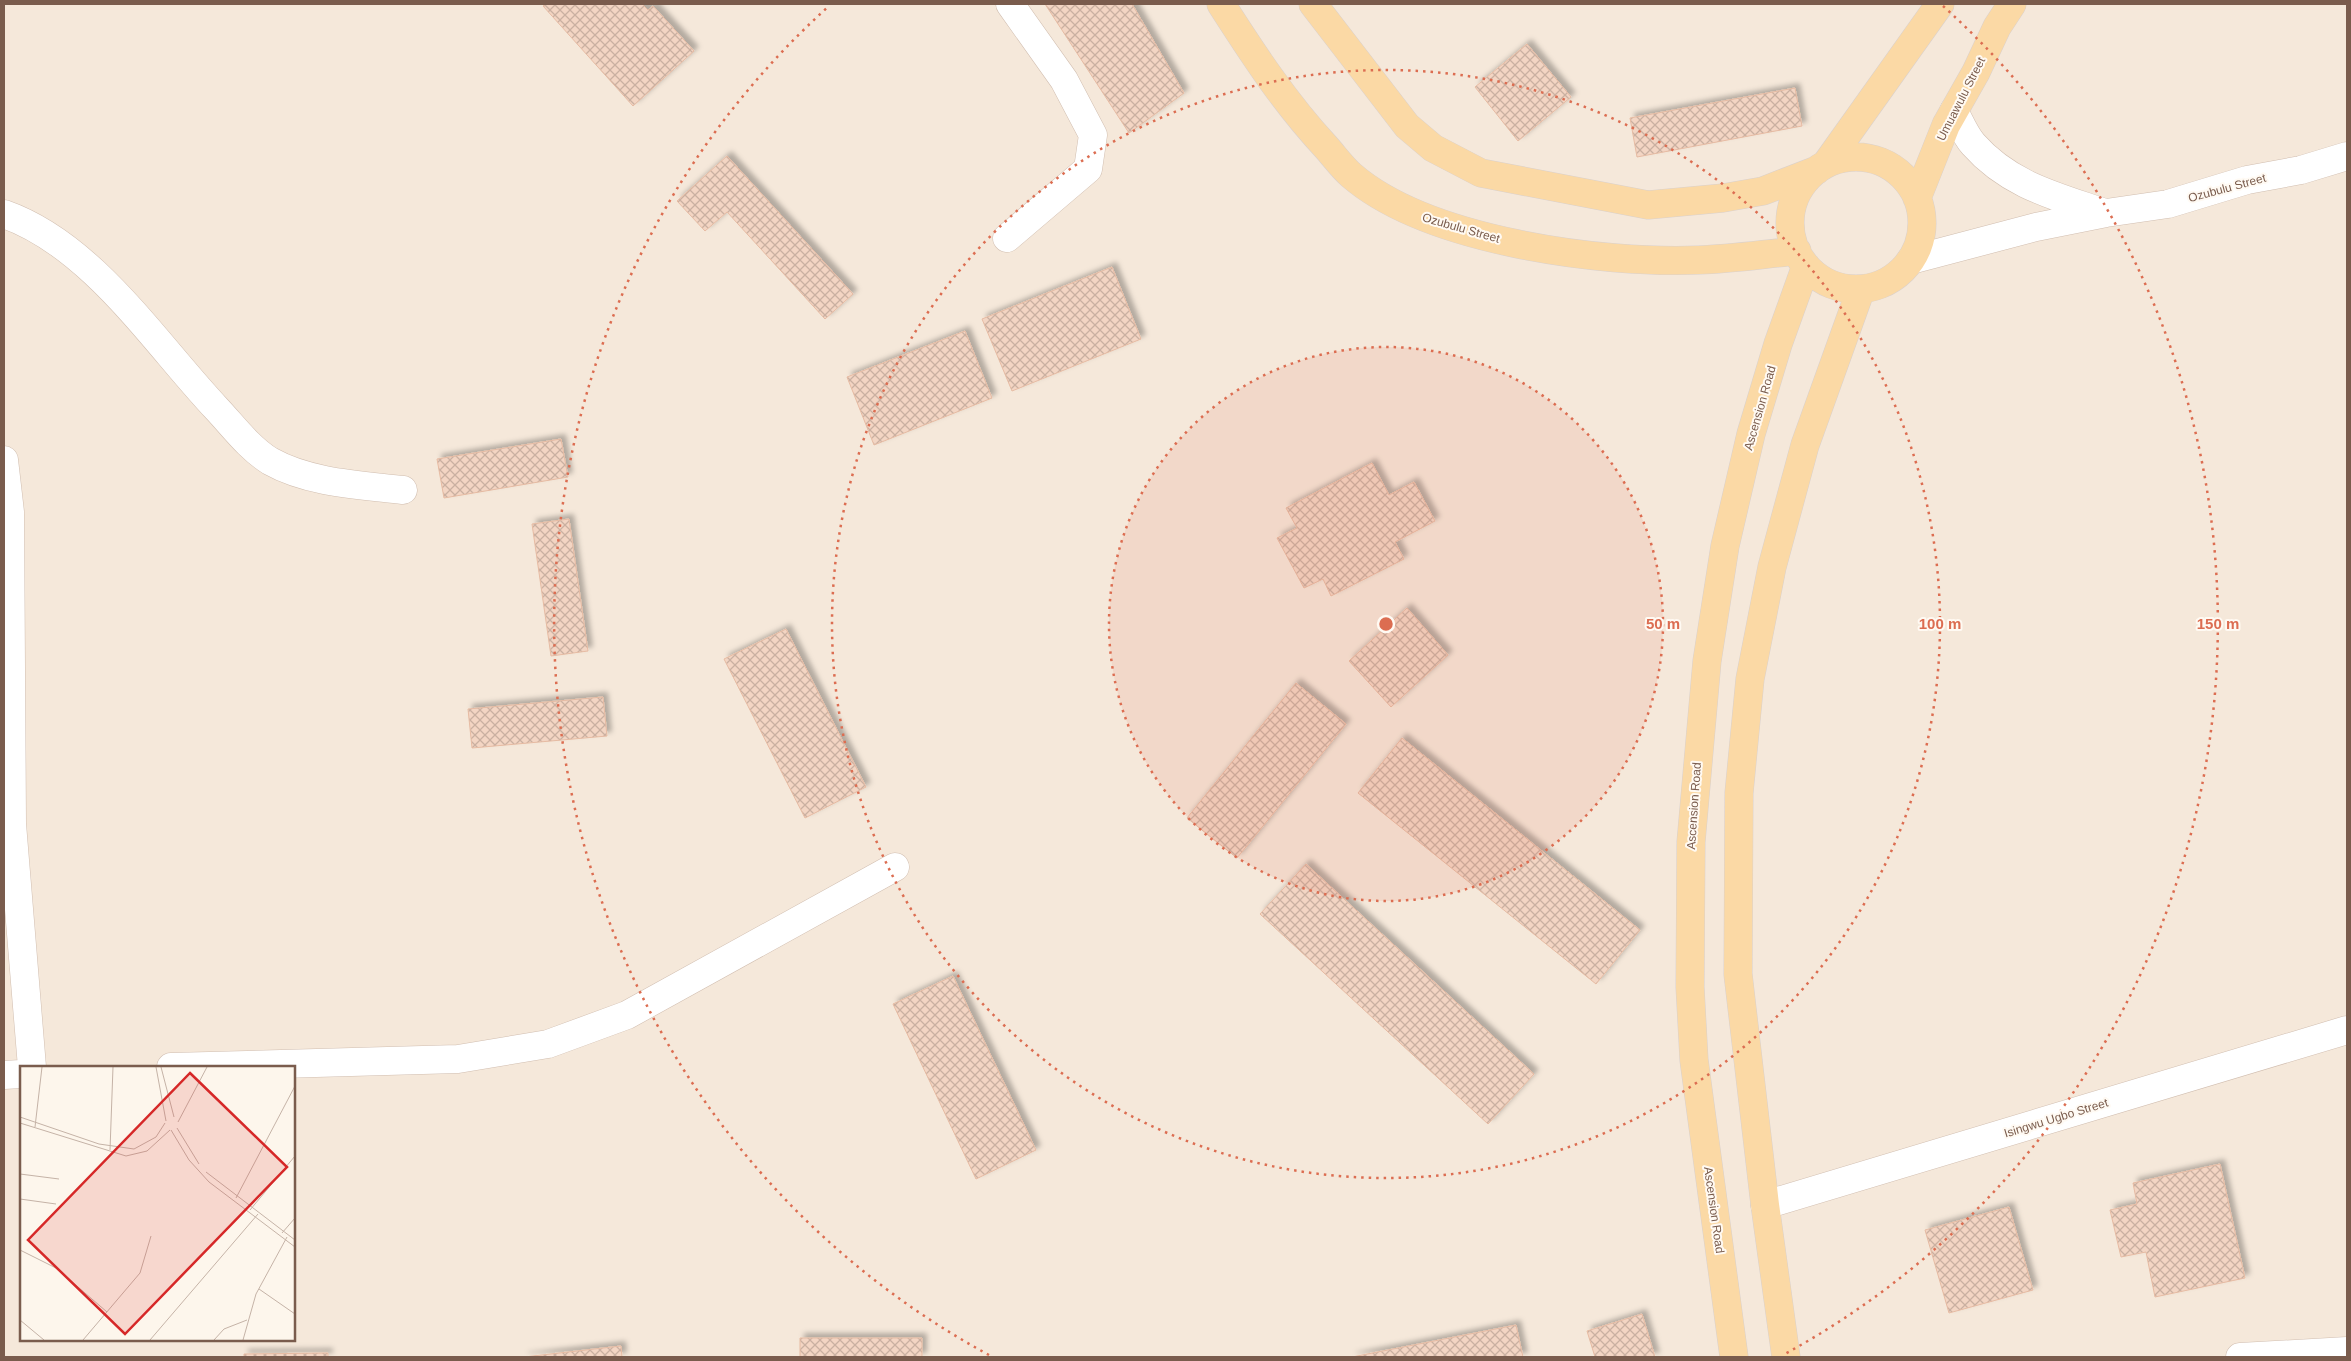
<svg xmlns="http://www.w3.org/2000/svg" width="2351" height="1361" font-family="Helvetica,sans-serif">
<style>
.residential{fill:#f5e8da;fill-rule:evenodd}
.building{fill:url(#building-cross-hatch);stroke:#e6bba3;filter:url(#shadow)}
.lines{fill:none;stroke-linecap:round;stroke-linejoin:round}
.minor-casing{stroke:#d1beb0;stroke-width:29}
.major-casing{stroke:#dad1cd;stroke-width:29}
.minor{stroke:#fff;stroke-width:28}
.major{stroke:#fbd9a5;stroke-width:28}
.ring{fill:none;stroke:#dc6d51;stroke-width:2.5;stroke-dasharray:2.5 5}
.labels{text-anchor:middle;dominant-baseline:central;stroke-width:4;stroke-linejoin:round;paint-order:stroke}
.street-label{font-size:12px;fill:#7a5c4d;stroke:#fffaf3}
.inset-road{fill:none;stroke:#c5b3a7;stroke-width:1}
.view{fill:#d62828;fill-opacity:0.15;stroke:#d62828;stroke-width:2.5}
.inset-edge{fill:none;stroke:#7a5c4d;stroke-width:2.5}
.centre{fill:#dc6d51;stroke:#fffaf3;stroke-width:2.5}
.ring-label{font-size:15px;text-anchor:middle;font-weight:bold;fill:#dc6d51;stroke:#fffaf3;stroke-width:4;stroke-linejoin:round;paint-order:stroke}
</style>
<defs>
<pattern id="building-cross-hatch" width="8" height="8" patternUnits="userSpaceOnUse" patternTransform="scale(1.25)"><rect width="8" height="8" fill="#f3d5c3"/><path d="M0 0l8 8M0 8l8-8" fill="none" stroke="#cab0a1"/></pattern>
<filter id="shadow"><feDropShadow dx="4.5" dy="-4.5" stdDeviation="2.5" flood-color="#0004"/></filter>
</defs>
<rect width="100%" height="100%" fill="#fdf6ec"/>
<path class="residential" d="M4,4H2347V1357H4ZM21,1067H294V1340H21Z"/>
<path class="building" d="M546,4H642L648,10L653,6L694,51L633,106L543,6Z
M1045,4H1132L1184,93L1129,133Z
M1527,44L1571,97L1518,141L1475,87Z
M1795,88L1802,126L1637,157L1630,118Z
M727,156L853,294L825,319L727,212L705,231L677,201Z
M1112,267L1141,339L1012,391L982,319Z
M965,331L992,398L874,445L847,377Z
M561,439L568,477L444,498L437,459Z
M1372,463L1389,495L1414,482L1435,521L1395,542L1404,559L1331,596L1323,579L1304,588L1277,538L1297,528L1286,508Z
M569,519L588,651L551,656L532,524Z
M1407,608L1448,655L1391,707L1349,661Z
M786,629L866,787L805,818L724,659Z
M1296,683L1346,724L1237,858L1187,818Z
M603,697L607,736L472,748L468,709Z
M1402,738L1640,930L1596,984L1358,793Z
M1306,864L1534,1074L1488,1124L1260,914Z
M953,976L1036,1150L976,1179L893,1004Z
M2220,1164L2245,1278L2155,1297L2146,1252L2121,1257L2110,1210L2137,1204L2133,1183Z
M2009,1207L2033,1290L1949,1313L1925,1230Z
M1642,1314L1655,1357H1595L1587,1331Z
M1516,1325L1523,1357H1352Z
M800,1338H922V1357H800Z
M621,1346L622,1357H524Z
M328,1353V1357H244V1354Z"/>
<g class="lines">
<g class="minor-casing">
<path id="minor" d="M1954,111C1960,122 1965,135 1973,144C2009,185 2055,196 2105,213
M4,214C92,245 154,342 216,408C233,426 249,448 270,461C309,483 360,485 403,490
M1007,238L1088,169L1093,135L1064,80L1010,4
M1911,260L2036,227L2106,213L2168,204L2247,180L2301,170L2347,156
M4,460L10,512L12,824L32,1067
M171,1067L458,1059L548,1044L627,1015L895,867
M4,1075L21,1074
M1765,1205L2347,1030
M2240,1357L2347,1351"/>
</g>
<g class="major-casing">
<path id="major" d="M1221,4C1253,54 1285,103 1326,147C1334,156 1342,167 1351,175C1427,241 1601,264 1699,260C1731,259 1764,254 1797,251
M1313,4L1407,126L1433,148L1481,173L1648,205L1723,198L1763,191L1817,170
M1790 223a66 66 0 1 1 132 0a66 66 0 1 1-132 0Z
M1826,164L1940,4
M1917,198L1946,125L1976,72L1997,27L2012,4
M1734,1357L1694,1060L1690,987L1691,842L1707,661L1725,546L1751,434L1778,344L1806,266
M1786,1357L1765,1205L1738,974L1739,793L1750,679L1772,567L1805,445L1861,289"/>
</g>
<use href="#minor" class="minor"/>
<use href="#major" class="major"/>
</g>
<circle cx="1386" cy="624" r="277" fill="#dc6d51" fill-opacity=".12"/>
<g class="ring">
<circle cx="1386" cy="624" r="277"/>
<circle cx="1386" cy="624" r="554"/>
<path d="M989 1355A832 832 0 0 1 829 6M1943 6A832 832 0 0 1 1783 1355"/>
</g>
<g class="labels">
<g class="street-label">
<text transform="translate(1961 99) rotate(-63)">Umuawulu Street</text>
<text transform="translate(2227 188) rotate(-15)">Ozubulu Street</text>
<text transform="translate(1461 228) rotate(16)">Ozubulu Street</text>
<text transform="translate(1760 408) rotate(-74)">Ascension Road</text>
<text transform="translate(1694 806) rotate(-86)">Ascension Road</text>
<text transform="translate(2056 1118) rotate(-17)">Isingwu Ugbo Street</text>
<text transform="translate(1714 1210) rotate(82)">Ascension Road</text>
</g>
</g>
<g transform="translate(20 1066)">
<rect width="275" height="275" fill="#fdf6ec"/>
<path class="inset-road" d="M136,1L146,55M141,1L154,51M0,51L79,78L114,83L136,71L145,57M158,56L187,1M0,57L106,90L127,85L150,64M15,61L22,1M157,62L179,98M151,64L169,94L189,116L275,181M90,84L93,1M186,106L275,174M0,108L39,113M216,132L275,20M0,133L36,138M230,144L275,90M262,167L275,152M0,184L36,202L87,246M239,223L275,248M0,254L24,274M63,274L120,207L131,170M130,274L238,148M194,274L204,263L227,254M223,274L236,228L267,171"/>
<path class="view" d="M170,7L267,101L105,268L8,174Z"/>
<rect width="275" height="275" class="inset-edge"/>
</g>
<circle cx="1386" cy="624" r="8" class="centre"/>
<g class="ring-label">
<text x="1663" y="629">50 m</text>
<text x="1940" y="629">100 m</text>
<text x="2218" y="629">150 m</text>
</g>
<rect width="2351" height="1361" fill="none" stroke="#7a5c4d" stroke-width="10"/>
</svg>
